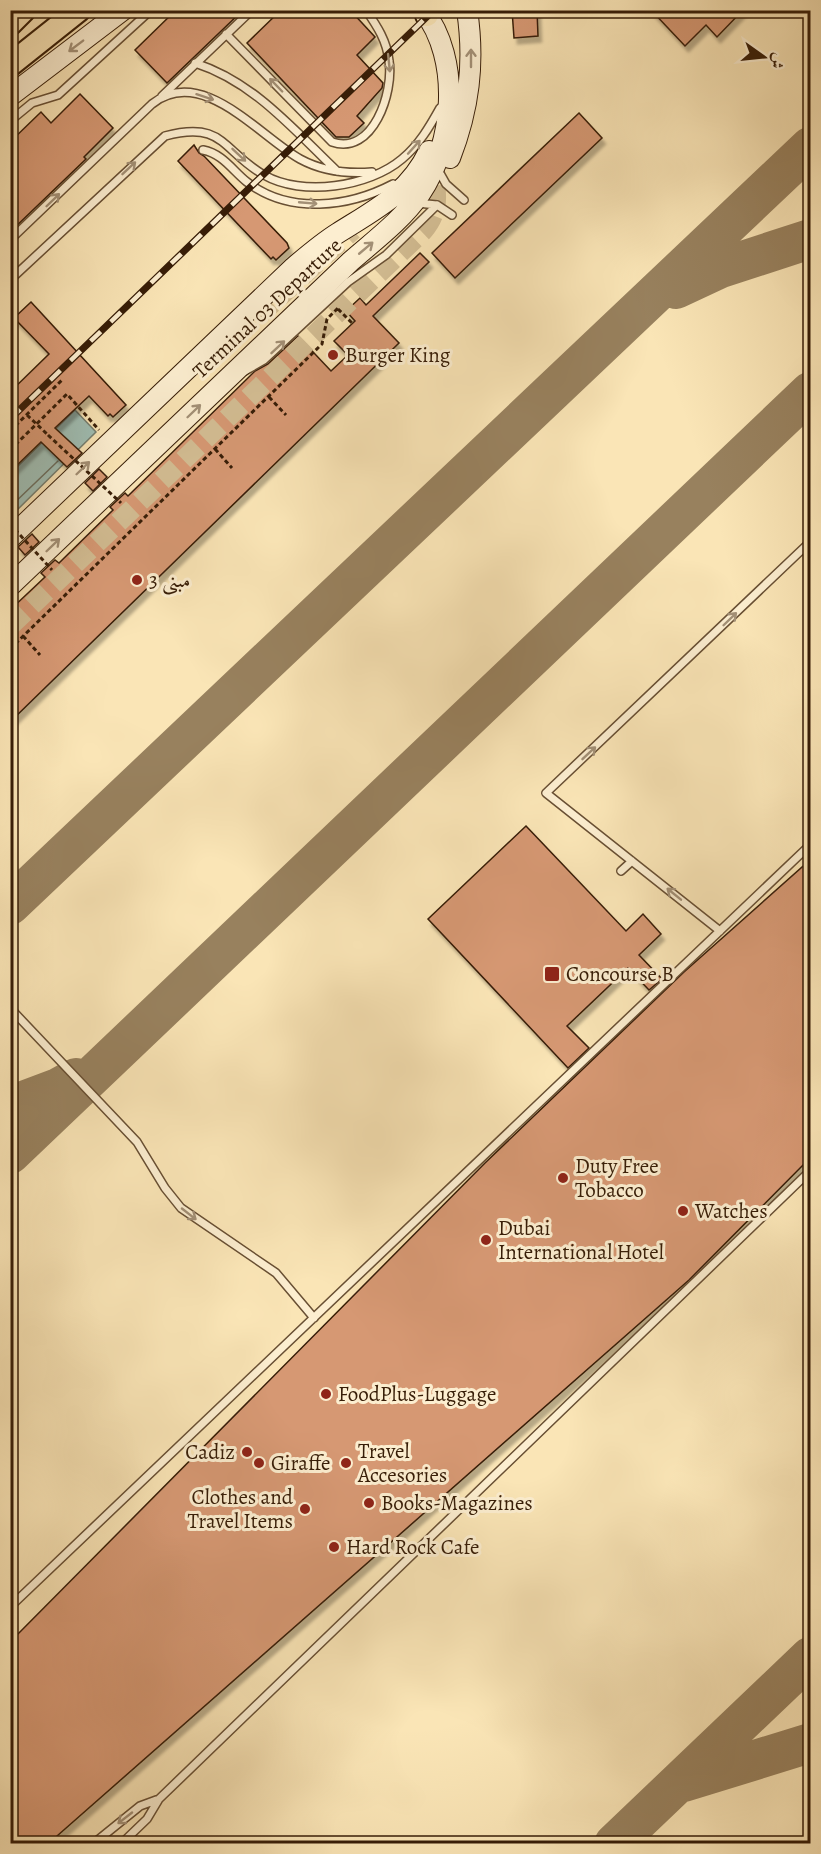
<svg xmlns="http://www.w3.org/2000/svg" width="821" height="1854" font-family="Alegreya,Amiri,serif">
<style>
.water{fill:#9fbeb4;stroke:#757e6f;stroke-width:1.5}
.lines{fill:none;stroke-linecap:round;stroke-linejoin:round}
.shore{stroke:#6b6e5e;stroke-width:1.5}
.taxiway{stroke:#98815e;stroke-width:40}
.building{fill:#d69873;stroke:#371d07;stroke-width:1.5;filter:url(#shadow)}
.secondary-tunnel{stroke:#d3bd93;stroke-width:20;stroke-dasharray:20 10;stroke-linecap:butt}
.service-casing{stroke:#684f33;stroke-width:10}
.secondary-casing{stroke:#371d07;stroke-width:22}
.trunk-casing{stroke:#371d07;stroke-width:26}
.path{stroke:#371d07;stroke-width:3;stroke-dasharray:4.5 3;stroke-linecap:butt}
.service{stroke:#fceed0;stroke-width:7}
.secondary{stroke:#fceed0;stroke-width:20}
.trunk{stroke:#fae5b6;stroke-width:22}
.rail-casing{stroke:#371d07;stroke-width:7}
.rail{stroke:#fceed0;stroke-width:4.5;stroke-dasharray:14;stroke-linecap:butt}
.path-bridge{stroke:#371d07;stroke-width:3;stroke-dasharray:4.5 3;stroke-linecap:butt}
.oneway{stroke:#a39076}
.poi-dot{fill:#8f2418;stroke:#fceed0;stroke-width:2}
.labels{text-anchor:middle;dominant-baseline:central;stroke-width:6;stroke-linejoin:round;paint-order:stroke}
.street-label{font-size:21px;fill:#371d07;stroke:#fceed0}
.poi-label{font-size:21px;fill:#371d07;stroke:#fceed0;text-anchor:start}
</style>
<defs>
<filter id="shadow"><feDropShadow dx="3.5" dy="6" stdDeviation="1.5" flood-color="#0004"/></filter>
</defs>
<rect width="100%" height="100%" fill="#fae5b6"/>
<filter id="stains"><feTurbulence type="fractalNoise" baseFrequency=".00333" numOctaves="4"/><feColorMatrix values="0 0 0 0 .2 0 0 0 0 .09 0 0 0 0 .02 0 0 0 .5 -.17"/></filter>
<radialGradient id="worn" r=".72"><stop offset=".6" stop-color="#630" stop-opacity="0"/><stop offset="1" stop-color="#630" stop-opacity=".3"/></radialGradient>
<path class="water" d="M75,410L96,432L11,516V473Z"/>
<g class="lines">
<path class="shore" d="M10,507L58,461"/>
<path class="taxiway" d="M676,289L721,268L810,239
M10,905L810,147
M10,1106L58,1088L76,1078
M10,1154L810,392
M684,1782L810,1743
M614,1844L810,1657"/>
</g>
<path class="building" d="M176,10H243L167,83L135,50Z
M281,10H350L375,37L357,55L383,83L382,88L357,116L364,123L349,137H336L247,43Z
M512,10H537L538,36L514,38Z
M651,10H743L717,37L706,25L685,46Z
M80,94L113,128L84,157L86,159L10,232V142L41,112L51,123Z
M579,113L602,138L455,278L432,253Z
M194,145L199,153L204,156L287,243L289,248L276,260L273,257L271,259L178,161Z
M420,253L429,262L373,316L399,343L10,722V610L45,577L41,573L55,560L59,563L113,510L110,507L125,493L128,496L255,371L268,364L298,336L331,371L348,355L334,341L355,321L346,311L360,298L366,305Z
M31,302L126,405L113,417L110,414L108,416L89,396L55,428L82,453L67,467L41,442L10,472V392L49,354L14,318Z
M99,469L107,477L93,491L85,483Z
M32,534L39,542L25,555L18,547Z
M526,826L626,931L643,914L661,934L639,955L662,979L649,990L628,968L567,1026L589,1048L568,1068L428,919Z
M810,860V1158L689,1280L57,1836L48,1844H10V1642L485,1163L684,972Z"/>
<g class="lines">
<path class="secondary-tunnel" d="M213,357L353,230
M10,626L423,231C435,217 438,203 435,185"/>
<g class="service-casing">
<path id="service" d="M226,34L332,142C373,156 394,92 389,61C387,41 377,26 366,10
M195,63C254,82 293,129 337,171
M162,96L252,10
M10,121L32,103L58,95L151,10
M203,150C223,154 232,170 247,182C290,215 349,207 393,184
M437,168L446,184L464,200
M417,203L437,205L452,215
M10,240L152,104C202,64 260,137 300,159C322,171 348,174 372,172
M10,280L165,136C224,120 222,151 264,175C302,197 369,187 402,159C419,145 430,126 440,108
M245,371L264,360L348,282L386,255L437,205
M621,871L632,861
M720,931L546,793L810,542
M10,1008L137,1142L165,1188L181,1208L276,1273L314,1318
M10,1607L810,845
M93,1844L140,1806L159,1799
M121,1844L147,1819L159,1799L810,1171"/>
</g>
<g class="secondary-casing">
<path id="secondary" d="M10,96L123,10
M450,158C469,109 475,63 467,10
M10,538L294,267C308,255 322,243 338,233C376,209 409,193 429,151
M10,586L351,261C375,240 402,220 420,194C454,144 462,60 423,10"/>
</g>
<g class="trunk-casing">
<path id="trunk" d="M426,10L427,15
M10,24L24,10
M10,65L79,10"/>
</g>
<path class="path" d="M338,309L352,323
M269,397L286,415
M27,415L48,435
M10,431L63,379
M215,449L232,468
M10,450L67,394L99,430
M23,636L40,655
M10,649L322,344L327,319L339,307"/>
<use href="#service" class="service"/>
<use href="#secondary" class="secondary"/>
<use href="#trunk" class="trunk"/>
<g class="rail-casing">
<path id="rail" d="M10,419L434,10"/>
</g>
<use href="#rail" class="rail"/>
<path class="path-bridge" d="M48,435L121,503
M10,524L52,570"/>
</g>
<defs><path id="oneway-shaft" d="M-6 0H5M1.5-3L5.5 0L1.5 3" fill="none" stroke-width="1.6" stroke-linecap="round" stroke-linejoin="round" transform="scale(1.5)"/></defs>
<g class="oneway">
<use href="#oneway-shaft" transform="translate(76 46) rotate(143)"/>
<use href="#oneway-shaft" transform="translate(471 58) rotate(-90)"/>
<use href="#oneway-shaft" transform="translate(389 63) rotate(84)"/>
<use href="#oneway-shaft" transform="translate(276 85) rotate(-134)"/>
<use href="#oneway-shaft" transform="translate(205 97) rotate(18)"/>
<use href="#oneway-shaft" transform="translate(414 147) rotate(-48)"/>
<use href="#oneway-shaft" transform="translate(239 155) rotate(43)"/>
<use href="#oneway-shaft" transform="translate(129 168) rotate(-43)"/>
<use href="#oneway-shaft" transform="translate(53 200) rotate(-44)"/>
<use href="#oneway-shaft" transform="translate(308 203) rotate(5)"/>
<use href="#oneway-shaft" transform="translate(366 248) rotate(-40)"/>
<use href="#oneway-shaft" transform="translate(278 347) rotate(-43)"/>
<use href="#oneway-shaft" transform="translate(194 411) rotate(-44)"/>
<use href="#oneway-shaft" transform="translate(83 468) rotate(-44)"/>
<use href="#oneway-shaft" transform="translate(53 545) rotate(-44)"/>
<use href="#oneway-shaft" transform="translate(730 619) rotate(-44)"/>
<use href="#oneway-shaft" transform="translate(589 753) rotate(-43)"/>
<use href="#oneway-shaft" transform="translate(674 894) rotate(-141)"/>
<use href="#oneway-shaft" transform="translate(189 1214) rotate(38)"/>
<use href="#oneway-shaft" transform="translate(125 1818) rotate(142)"/>
</g>
<g class="poi-dot">
<circle cx="333" cy="355" r="6"/>
<circle cx="137" cy="580" r="6"/>
<rect x="544" y="966" width="16" height="16" rx="3"/>
<circle cx="563" cy="1178" r="6"/>
<circle cx="683" cy="1211" r="6"/>
<circle cx="486" cy="1240" r="6"/>
<circle cx="326" cy="1394" r="6"/>
<circle cx="247" cy="1452" r="6"/>
<circle cx="259" cy="1463" r="6"/>
<circle cx="346" cy="1463" r="6"/>
<circle cx="369" cy="1503" r="6"/>
<circle cx="305" cy="1509" r="6"/>
<circle cx="334" cy="1547" r="6"/>
</g>
<g class="labels">
<g class="street-label">
<text transform="translate(267 308) rotate(-43)">Terminal 03 Departure</text>
</g>
<g class="poi-label">
<text x="345" y="355">Burger King</text>
<text x="149" y="580">مبنى 3</text>
<text x="566" y="974">Concourse B</text>
<text x="575" y="1166">Duty Free<tspan x="575" dy="24">Tobacco</tspan></text>
<text x="695" y="1211">Watches</text>
<text x="498" y="1228">Dubai<tspan x="498" dy="24">International Hotel</tspan></text>
<text x="338" y="1394">FoodPlus-Luggage</text>
<text x="358" y="1451">Travel<tspan x="358" dy="24">Accesories</tspan></text>
<text x="235" y="1452" text-anchor="end">Cadiz</text>
<text x="271" y="1463">Giraffe</text>
<text x="293" y="1497" text-anchor="end">Clothes and<tspan x="293" dy="24">Travel Items</tspan></text>
<text x="381" y="1503">Books-Magazines</text>
<text x="346" y="1547">Hard Rock Cafe</text>
</g>
</g>
<rect width="821" height="1854" fill="none" stroke="#fae5b6" stroke-width="36"/>
<rect x="12" y="12" width="797" height="1830" fill="none" stroke="#371d07" stroke-width="3"/>
<rect x="18" y="18" width="785" height="1818" fill="none" stroke="#371d07" stroke-width="1.5"/>
<g transform="translate(764 57) rotate(105)" stroke="#fceed0" stroke-width="4.5" paint-order="stroke">
<path d="M0-4.5L10 22L0 15L-10 22Z" fill="#371d07"/>
<text y="-9" font-size="16" font-weight="bold" text-anchor="middle" fill="#371d07">ش</text>
</g>
<rect width="100%" height="100%" filter="url(#stains)"/>
<rect width="100%" height="100%" fill="url(#worn)"/>
</svg>
